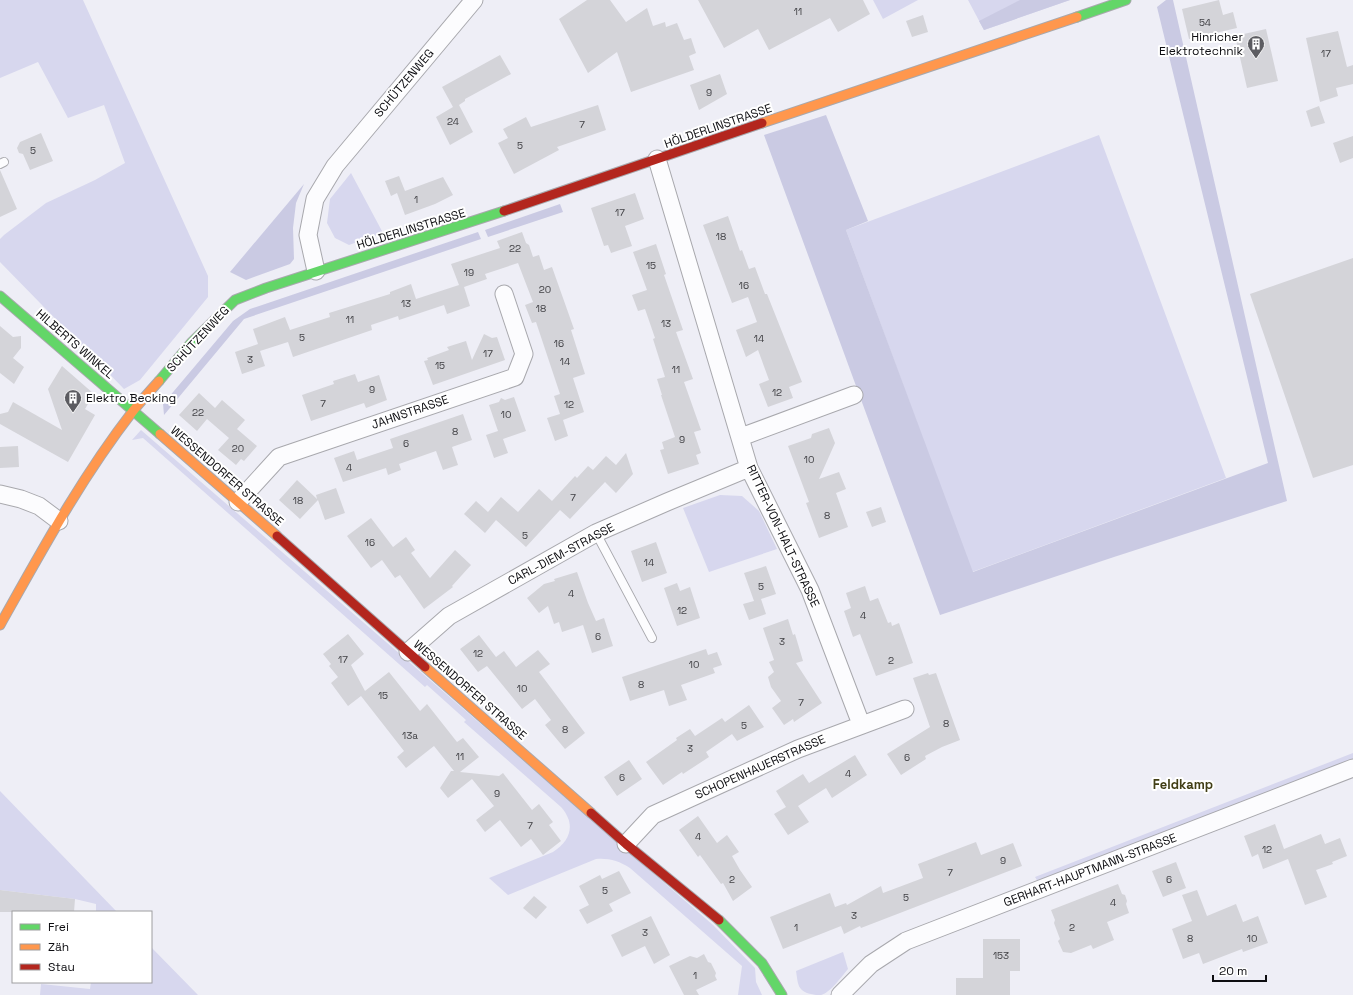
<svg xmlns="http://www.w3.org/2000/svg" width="1353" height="995" font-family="'Space Grotesk',sans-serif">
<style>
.green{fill:#d7d7ee}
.forest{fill:#cacae3}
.building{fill:#d4d4d9}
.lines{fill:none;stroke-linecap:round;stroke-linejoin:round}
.lane-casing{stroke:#a8a8ad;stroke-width:10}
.street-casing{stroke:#a8a8ad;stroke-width:19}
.fast-casing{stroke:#a8a8ad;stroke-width:11}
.slow-casing{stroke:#a8a8ad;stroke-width:11}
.jam-casing{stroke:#a8a8ad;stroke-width:11}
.lane{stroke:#fcfcfe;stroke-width:8}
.street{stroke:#fcfcfe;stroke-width:17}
.fast{stroke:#63d668;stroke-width:9}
.slow{stroke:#ff974d;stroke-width:9}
.jam{stroke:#b3261e;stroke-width:9}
.labels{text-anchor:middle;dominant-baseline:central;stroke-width:4;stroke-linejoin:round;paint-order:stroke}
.number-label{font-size:10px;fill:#3f3f43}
.poi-label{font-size:12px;fill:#0d0d11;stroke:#fff;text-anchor:end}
.street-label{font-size:12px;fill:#0d0d11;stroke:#fff}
.neighbourhood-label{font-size:13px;font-weight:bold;fill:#423f16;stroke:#fff}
</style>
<rect width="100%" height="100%" fill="#eeeef6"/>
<path class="green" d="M0,0H83L208,276V297L140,380L124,389L0,262V239L4,235L46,203L95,180L125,163L104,105L68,118L38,62L0,78Z
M873,0H918L883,19Z
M968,0H1070L984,30Z
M1099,135L1226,478L972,572L846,230Z
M351,173L383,233L349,245L335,238L327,223L330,199Z
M141,430L713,925L755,968L756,982L762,995H738L742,966L630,868C619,861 609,858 596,859L508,895L489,878L553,852C571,840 576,824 561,807L464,722L466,720L427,685L425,687L143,438L132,440Z
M720,495L742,496L759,511L777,549L709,572L683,508Z
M1353,753V764L1038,882L1035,877Z
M0,791L117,912H96V904L75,899L0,890Z
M151,947L198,995H40L41,984L90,989L91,982H151Z
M843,952L848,969C843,975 829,994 821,995C818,995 814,995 811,994C797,991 798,983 796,971Z"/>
<path class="forest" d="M1020,0H1070L984,30L979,21Z
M1166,0H1173L1287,501L1114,557L940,615L764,135L826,115L868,221L846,230L973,572L1268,463L1157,7Z
M304,184L296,203L293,228L294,259L290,264L246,280L230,272Z
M560,204L563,212L488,237L485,230Z
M478,232L481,239L244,319L164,415L163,404L233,321L250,309Z"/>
<path class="building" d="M587,0H610L626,22L647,8L653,26L665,22L666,27L677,23L684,40L691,38L696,53L689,56L694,70L631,92L617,52L588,73L559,19Z
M698,0H863L870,14L838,32L830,18L769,50L758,29L724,48Z
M1219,0L1223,15L1233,12L1237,28L1189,39L1182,9Z
M923,15L928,32L912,37L906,21Z
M1266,29L1278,81L1247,88L1235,36Z
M1338,31L1347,67L1353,65V84L1336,88L1338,96L1320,102L1306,38Z
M500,55L511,74L465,99V101L459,105L473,132L450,145L436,117L453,107L442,87Z
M720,74L727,94L699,110L690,85Z
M598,105L606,130L557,147L559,150L514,174L498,143L508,138L503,129L526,117L531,127Z
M1319,106L1325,123L1311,127L1306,111Z
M41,133L53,161L30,170L23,154L19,153L17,148L20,142Z
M1353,136V158L1340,163L1333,143Z
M0,170L17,209L0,217Z
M399,176L405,191L443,177L453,195L435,204L405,215L397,193L391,196L385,181Z
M635,193L644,219L625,226L632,246L611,253L608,245L604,246L591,208Z
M728,216L740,251L742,250L749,269L755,267L765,294H767L802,382L789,387L793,398L768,407L759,384L769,380L758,350L746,357L736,330L757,322L748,297L732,303L703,225Z
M522,232L526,243L529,245L533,257L539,255L544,270L552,267L574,329L571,330L585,374L573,378L584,412L563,420L568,436L555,441L547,418L560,414L554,396L560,394L536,322L532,323L525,305L533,302L518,263L485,274L487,279L464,287L470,306L447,314L444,305L399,320L398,316L371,325L372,330L293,357L288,342L260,351L265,366L242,374L235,352L258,344L253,329L285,317L290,330L330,317L329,313L390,294V292L411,284L416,299L459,285L451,264L500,248L497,241Z
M656,244L666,274L664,275L683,330L676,332L693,379L684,382L701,430L694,432L701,453L696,455L699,464L668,474L660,450L664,449L662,442L675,437L661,395H662L657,379L665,377L653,339L655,338L645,309L638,311L632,295L647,290L633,252Z
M1353,258V465L1313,478L1250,294Z
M0,326L13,337L21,336V348L13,358L24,367L14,384L0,373Z
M484,334L492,338L497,337L505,360L433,385L424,361L428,360L427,358L449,350L447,347L466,341L472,360Z
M62,366L94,394L85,409L95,415L68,462L0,424V414L8,412L13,402L62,430L48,389Z
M355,374L358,382L379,375L387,400L366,408L364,403L311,421L302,395L334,384L333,381Z
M199,393L215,408L222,400L245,420L237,429L257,446L244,461L241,459L236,465L218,450L229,438L207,419L197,431L179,415Z
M514,397L526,431L503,439L508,453L494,458L486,435L498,431L489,405L499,402L501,398L505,400Z
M463,414L472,440L452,447L458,465L443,470L436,451L399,464L401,470L388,475L386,468L343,482L334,458L354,451L357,460L393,448L390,439Z
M829,428L835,443L819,479L839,472L846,489L836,493L848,527L819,538L806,503L809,502L788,446L811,438L812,434Z
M18,446L19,467L0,468V447Z
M626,453L633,474L616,493L605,482L570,519L560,510L526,547L496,520L485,533L464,514L476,501L488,512L501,497L518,512L539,489L552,501L575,476L577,478L588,466L593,470L606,456L616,465Z
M297,480L317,499L316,495L336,488L345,513L325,520L318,500L300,519L279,500Z
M881,507L886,522L872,527L866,512Z
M371,518L393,547L406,537L415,550L411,553L430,578L455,550L471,565L452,586L453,587L424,609L400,575L395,578L382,560L371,568L347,536Z
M656,542L667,573L642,582L631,551Z
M766,566L776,594L761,599L766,614L749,620L743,604L754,601L744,573Z
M577,572L588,603L596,621L604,618L613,646L592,653L583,625L562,632L559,622L554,624L548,606L539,613L527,598L544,584L555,581L554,579Z
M677,583L680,591L690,587L700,618L677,626L664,588Z
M865,586L870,601L878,598L888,623L891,622L892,626L899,623L913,663L876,676L860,634L853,637L844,611L851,608L846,593Z
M788,619L793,635L795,634L803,661L796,663L822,703L794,722L793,719L784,725L772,708L781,701L771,687L768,677L774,672L769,662L774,660L763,628Z
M348,634L364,654L351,665L365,691L389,672L420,711L427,704L457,742L463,738L479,757L460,772L499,776L503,773L532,810L539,804L553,822L549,825L561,841L543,855L531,839L521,847L500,820L485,832L476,820L494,806L472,779L448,798L440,788L451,771H454L434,746L406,768L397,757L404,751L361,696L348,706L331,683L338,677L329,666L331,664L323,654Z
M479,635L496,657L504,651L516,667L538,650L550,664L539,672L585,733L565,749L545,725L551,720L535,699L522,709L487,666L478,672L460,649Z
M706,649L708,655L717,652L722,665L713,668L715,673L681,685L687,700L669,706L664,690L630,701L622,677Z
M928,673L929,675L936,673L960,740L942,747L925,756L926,759L901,775L887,754L930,727L913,678Z
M749,705L764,727L737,741L732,734L706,752L709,757L683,774L682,772L663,785L646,762L677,740L676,738L690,729L695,736L722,718L725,722Z
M855,755L867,775L832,798L826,788L798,806L809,822L788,835L774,814L786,807L776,791L803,774L809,783Z
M629,760L642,779L617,796L604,777Z
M698,816L717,843L727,835L739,852L732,856L740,870L752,887L733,901L723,883L721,884L700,855L698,857L679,830Z
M1275,824L1284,849L1321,834L1325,844L1340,838L1347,856L1332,862L1333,864L1316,870L1327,897L1305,905L1288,859L1263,869L1258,854L1252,857L1244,836Z
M976,842L981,855L1013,843L1022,866L861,928L860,926L844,934L841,926L783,949L770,917L830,893L835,907L846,903L847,905L881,886L883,893L923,878L918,864Z
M1176,862L1186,888L1163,897L1152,871Z
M619,871L631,893L609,904L613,911L587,924L579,910L589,905L579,886L600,875L602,879Z
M1118,884L1122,894L1125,895L1127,901L1126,904L1129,913L1107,922L1114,940L1093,949L1091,945L1071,953L1063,952L1058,941L1060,939L1054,923L1055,920L1051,910Z
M0,890L75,899L74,912H0Z
M1197,890L1207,916L1236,904L1243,922L1258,916L1268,943L1243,952L1242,949L1203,964L1199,953L1183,959L1172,929L1192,921L1182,895Z
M534,896L547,907L536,919L523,908Z
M651,916L670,955L654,964L645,946L622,957L611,935Z
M983,939H1020V971H1010V995H956V978H983Z
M704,954L708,962L711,963L716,973L715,976L717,980L696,990L699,995H684L669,966L690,956L697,958Z"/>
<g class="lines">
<g class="lane-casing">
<path id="lane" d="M0,164L4,162
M596,533L652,638"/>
</g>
<g class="street-casing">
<path id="street" d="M657,159L749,468L810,590L861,724
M316,271L308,235L315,199L335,166L474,0
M741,437L854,395
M0,494L21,499L39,506L59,521
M238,502L279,457L515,377L524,354L504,294
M408,652L449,616L596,533L667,502L749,468
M626,844L653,815L798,749L905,709
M840,995L871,964L906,941L1353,768"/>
</g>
<g class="fast-casing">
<path id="fast" d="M1077,17L1126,0
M0,296L160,434
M159,381L191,343L235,300L266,288L504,211
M719,920L762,963L782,995"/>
</g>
<g class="slow-casing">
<path id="slow" d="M762,123L1077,17
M160,434L277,536
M0,625C41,552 81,478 133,411C141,401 150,391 159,381
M425,667L591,813"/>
</g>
<g class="jam-casing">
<path id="jam" d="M504,211L762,123
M277,536L425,667
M591,813L626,844L719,920"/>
</g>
<use href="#lane" class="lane"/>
<use href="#street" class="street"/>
<use href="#fast" class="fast"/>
<use href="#slow" class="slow"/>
<use href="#jam" class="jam"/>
</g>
<defs>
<g id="building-pin" transform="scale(0.9)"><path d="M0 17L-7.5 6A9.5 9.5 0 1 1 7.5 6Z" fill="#5c5c61" stroke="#fff"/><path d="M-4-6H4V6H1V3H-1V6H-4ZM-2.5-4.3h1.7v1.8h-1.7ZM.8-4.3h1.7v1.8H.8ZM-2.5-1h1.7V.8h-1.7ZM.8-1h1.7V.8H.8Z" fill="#fff"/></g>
</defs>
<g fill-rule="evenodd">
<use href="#building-pin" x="1256" y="44"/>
<use href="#building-pin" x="73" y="398"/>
</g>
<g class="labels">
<g class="number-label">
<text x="798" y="11">11</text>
<text x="1205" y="22">54</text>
<text x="1326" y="53">17</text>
<text x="709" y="92">9</text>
<text x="453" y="121">24</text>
<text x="582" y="124">7</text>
<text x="520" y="145">5</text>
<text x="33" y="150">5</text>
<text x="416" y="199">1</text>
<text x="620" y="212">17</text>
<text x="721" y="236">18</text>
<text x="515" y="248">22</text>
<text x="651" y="265">15</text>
<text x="469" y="272">19</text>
<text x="744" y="285">16</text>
<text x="545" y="289">20</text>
<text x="406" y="303">13</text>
<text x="541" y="308">18</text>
<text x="350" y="319">11</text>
<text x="666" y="323">13</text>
<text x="302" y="337">5</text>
<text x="759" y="338">14</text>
<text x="559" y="343">16</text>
<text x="488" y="353">17</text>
<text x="250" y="359">3</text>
<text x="565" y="361">14</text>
<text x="440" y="365">15</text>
<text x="676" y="369">11</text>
<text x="372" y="389">9</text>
<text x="777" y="392">12</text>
<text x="323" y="403">7</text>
<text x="569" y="404">12</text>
<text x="198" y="412">22</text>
<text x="506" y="414">10</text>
<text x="455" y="431">8</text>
<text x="682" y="439">9</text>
<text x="406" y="443">6</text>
<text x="238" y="448">20</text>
<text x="809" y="459">10</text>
<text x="349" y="467">4</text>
<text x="573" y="497">7</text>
<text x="298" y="500">18</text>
<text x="827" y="515">8</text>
<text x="525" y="535">5</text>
<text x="370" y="542">16</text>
<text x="649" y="562">14</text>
<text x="761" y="586">5</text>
<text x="571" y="593">4</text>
<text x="682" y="610">12</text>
<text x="863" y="615">4</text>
<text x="598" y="636">6</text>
<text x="782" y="641">3</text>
<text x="478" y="653">12</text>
<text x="343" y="659">17</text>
<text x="891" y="660">2</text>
<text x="694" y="664">10</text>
<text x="641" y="684">8</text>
<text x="522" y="688">10</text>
<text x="383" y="695">15</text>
<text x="801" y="702">7</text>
<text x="946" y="723">8</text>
<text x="744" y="725">5</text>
<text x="565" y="729">8</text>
<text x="410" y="735">13a</text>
<text x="690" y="748">3</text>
<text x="460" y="756">11</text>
<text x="907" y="757">6</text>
<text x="848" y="773">4</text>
<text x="622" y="777">6</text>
<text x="497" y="793">9</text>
<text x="530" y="825">7</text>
<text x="698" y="836">4</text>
<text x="1267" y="849">12</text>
<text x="1003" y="860">9</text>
<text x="950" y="872">7</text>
<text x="732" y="879">2</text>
<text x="1169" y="879">6</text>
<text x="605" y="890">5</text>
<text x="906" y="897">5</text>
<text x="1113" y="902">4</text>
<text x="854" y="915">3</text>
<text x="796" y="927">1</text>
<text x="1072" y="927">2</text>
<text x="645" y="932">3</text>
<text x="1190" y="938">8</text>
<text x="1252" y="938">10</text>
<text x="1001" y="955">153</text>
<text x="695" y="975">1</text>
</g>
<g class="poi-label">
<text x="1243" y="37">Hinricher<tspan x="1243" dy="14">Elektrotechnik</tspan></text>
<text x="86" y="398" text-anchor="start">Elektro Becking</text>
</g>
<g class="street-label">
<text transform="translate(404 83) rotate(-50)">SCHÜTZENWEG</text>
<text transform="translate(718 126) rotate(-19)">HÖLDERLINSTRASSE</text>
<text transform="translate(411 229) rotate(-17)">HÖLDERLINSTRASSE</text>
<text transform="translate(198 339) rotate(-47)">SCHÜTZENWEG</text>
<text transform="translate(75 344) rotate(41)">HILBERTS WINKEL</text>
<text transform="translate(410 412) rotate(-19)">JAHNSTRASSE</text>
<text transform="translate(227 476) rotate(41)">WESSENDORFER STRASSE</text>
<text transform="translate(783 536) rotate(65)">RITTER-VON-HALT-STRASSE</text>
<text transform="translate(561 554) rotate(-28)">CARL-DIEM-STRASSE</text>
<text transform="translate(470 690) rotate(41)">WESSENDORFER STRASSE</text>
<text transform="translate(760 767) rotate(-24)">SCHOPENHAUERSTRASSE</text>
<text transform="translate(1090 870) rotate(-21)">GERHART-HAUPTMANN-STRASSE</text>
</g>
<g class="neighbourhood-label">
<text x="1183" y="784">Feldkamp</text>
</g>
</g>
<rect x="12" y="911" width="140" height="72" fill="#ffffff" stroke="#9e9ea0"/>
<rect x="20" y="924" width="20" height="6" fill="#63d668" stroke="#9e9ea0"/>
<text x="48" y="931" font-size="12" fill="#0d0d11">Frei</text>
<rect x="20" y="944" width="20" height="6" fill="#ff974d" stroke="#9e9ea0"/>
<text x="48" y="951" font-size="12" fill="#0d0d11">Zäh</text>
<rect x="20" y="964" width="20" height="6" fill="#b3261e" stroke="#9e9ea0"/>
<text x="48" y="971" font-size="12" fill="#0d0d11">Stau</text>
<path d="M1213 975v6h53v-6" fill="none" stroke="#0d0d11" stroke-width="2"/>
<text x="1219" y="975" font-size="12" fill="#0d0d11" stroke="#ffffff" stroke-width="3" paint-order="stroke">20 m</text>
</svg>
